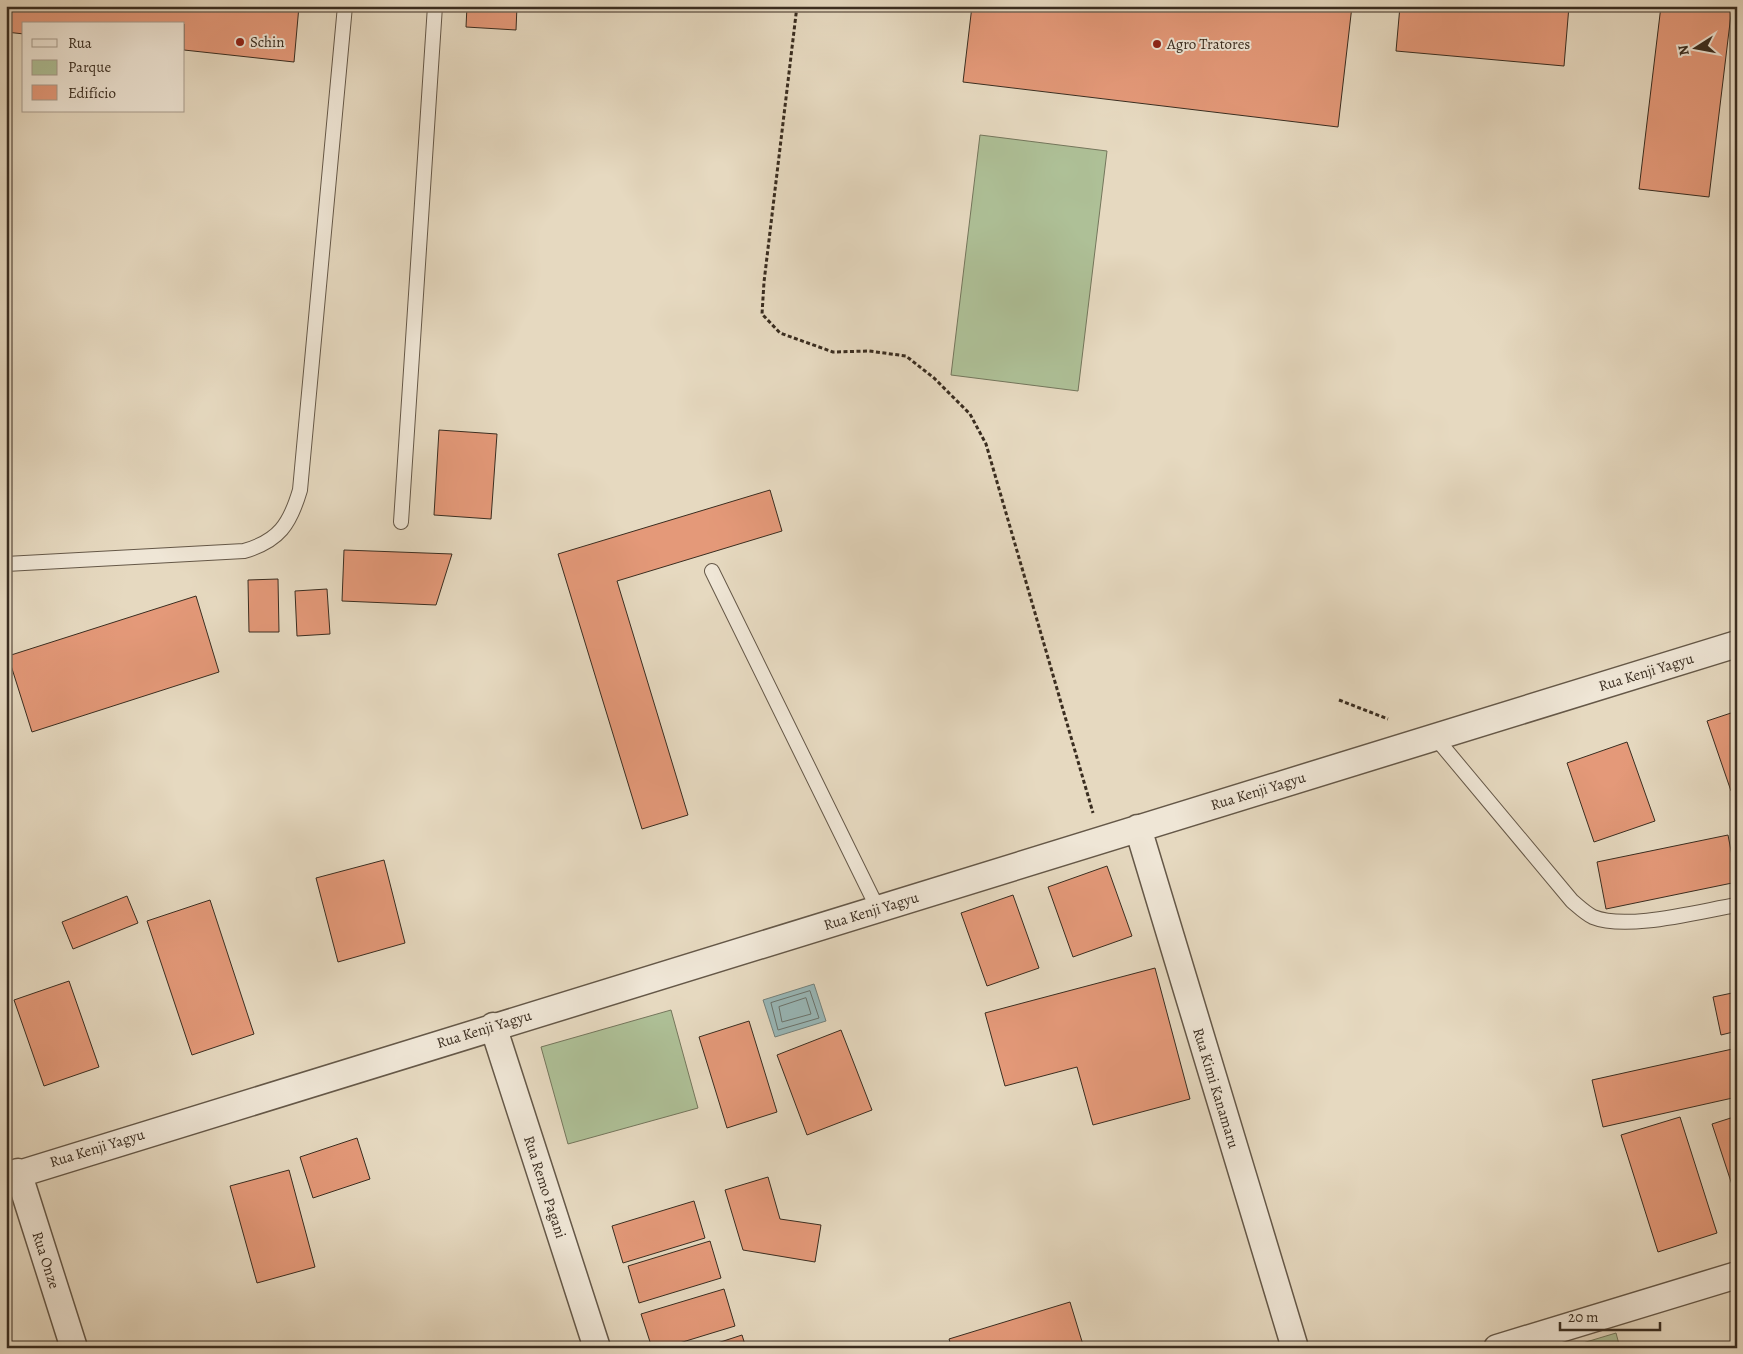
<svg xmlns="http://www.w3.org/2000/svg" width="1743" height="1354" font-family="Alegreya,serif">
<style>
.green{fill:#aec097;stroke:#74765c}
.water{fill:#99b9ba;stroke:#73817c}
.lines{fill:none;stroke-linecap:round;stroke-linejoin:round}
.shore{stroke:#6a736d;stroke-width:1}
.building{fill:#e49979;stroke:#3a2d20}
.lane-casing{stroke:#655848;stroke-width:16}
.street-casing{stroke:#655848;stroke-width:29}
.path{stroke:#3a2d20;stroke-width:3;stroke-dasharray:4 2.5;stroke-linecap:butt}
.lane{stroke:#efe6d6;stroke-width:14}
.street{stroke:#efe6d6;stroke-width:26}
.poi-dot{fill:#8f2418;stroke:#efe6d6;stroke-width:2}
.labels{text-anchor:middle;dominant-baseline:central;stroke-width:4;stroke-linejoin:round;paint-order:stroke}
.poi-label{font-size:15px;fill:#3a2d20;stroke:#efe6d6;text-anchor:start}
.street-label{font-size:15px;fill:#3a2d20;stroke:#efe6d6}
</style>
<rect width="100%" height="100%" fill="#e6d9c0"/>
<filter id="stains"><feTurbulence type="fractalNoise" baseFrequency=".004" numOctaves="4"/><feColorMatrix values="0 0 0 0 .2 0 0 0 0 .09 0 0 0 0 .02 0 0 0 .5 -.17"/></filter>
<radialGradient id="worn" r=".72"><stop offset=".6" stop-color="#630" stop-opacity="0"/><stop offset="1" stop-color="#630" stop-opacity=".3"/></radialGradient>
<path class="green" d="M980,135L1107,151L1078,391L951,375Z
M671,1010L698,1108L568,1144L541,1047Z
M1616,1333L1620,1348H1566Z"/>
<path class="water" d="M814,984L826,1021L775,1037L763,1000Z"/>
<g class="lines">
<path class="shore" d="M810,991L819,1018L778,1030L771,1003Z
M806,998L811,1014L782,1022L779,1007Z"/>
</g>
<path class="building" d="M6,6H299L294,62L184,50V24H24V34L6,32Z
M467,6H517L516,30L466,27Z
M972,6H1352L1338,127L963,82Z
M1400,6H1569L1564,66L1396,51Z
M1661,6H1732L1709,197L1639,189Z
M439,430L497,434L491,519L434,515Z
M770,490L782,531L617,581L688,815L642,829L558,554Z
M344,550L452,554L436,605L342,601Z
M278,579L279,632H249L248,580Z
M327,589L330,634L297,636L295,591Z
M196,596L219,672L32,732L8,656Z
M1737,711V789L1731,791L1707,721Z
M1627,742L1655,821L1594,842L1567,763Z
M1728,835L1737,882L1606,909L1597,862Z
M384,860L405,943L338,962L316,878Z
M1107,866L1132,936L1073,957L1048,887Z
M1013,895L1039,968L987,986L961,913Z
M127,896L138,923L73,949L62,922Z
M210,900L254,1034L192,1055L147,921Z
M1155,968L1190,1099L1093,1125L1077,1067L1005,1086L985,1013Z
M69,981L99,1067L44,1086L14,1000Z
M1737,992V1031L1721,1035L1713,997Z
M749,1021L777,1112L727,1128L699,1037Z
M841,1030L872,1110L807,1135L777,1055Z
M1737,1048V1097L1603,1127L1592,1080Z
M1737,1116V1200L1712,1124Z
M1680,1117L1717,1233L1658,1252L1621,1135Z
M357,1138L370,1179L313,1198L300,1157Z
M289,1170L315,1267L257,1283L230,1186Z
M768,1177L780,1219L821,1225L815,1262L743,1250L725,1190Z
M694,1201L705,1238L623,1263L612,1226Z
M710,1241L721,1278L639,1303L628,1266Z
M724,1289L735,1326L663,1348H652L641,1314Z
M1070,1302L1084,1348H952L949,1339Z
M742,1335L746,1348H702Z"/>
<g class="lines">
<g class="lane-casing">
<path id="lane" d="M401,522L435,6
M6,564L244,551C279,541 290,524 300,490L345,6
M712,571L878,909
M1435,737L1572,901C1578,906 1585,913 1593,917C1627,931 1700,911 1737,905"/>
</g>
<g class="street-casing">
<path id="street" d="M1138,828L1295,1348
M493,1026L597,1348
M18,1172L74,1348
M6,1178L1737,644
M1497,1348L1737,1275"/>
</g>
<path class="path" d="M797,6L764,282L762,314L780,333L833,352L869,351L906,356L934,378L970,414L986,444L1093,813
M1339,700L1388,719"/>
<use href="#lane" class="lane"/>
<use href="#street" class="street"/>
</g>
<g class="poi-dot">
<circle cx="240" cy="42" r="5"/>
<circle cx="1157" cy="44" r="5"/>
</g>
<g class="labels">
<g class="poi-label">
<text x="250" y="42">Schin</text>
<text x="1167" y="44">Agro Tratores</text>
</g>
<g class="street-label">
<text transform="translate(1646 672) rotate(-17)">Rua Kenji Yagyu</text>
<text transform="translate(1258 791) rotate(-17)">Rua Kenji Yagyu</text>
<text transform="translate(871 911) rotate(-17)">Rua Kenji Yagyu</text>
<text transform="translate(484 1029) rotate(-17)">Rua Kenji Yagyu</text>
<text transform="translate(1216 1088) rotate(73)">Rua Kimi Kanamaru</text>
<text transform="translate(97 1148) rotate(-17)">Rua Kenji Yagyu</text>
<text transform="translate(545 1187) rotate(72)">Rua Remo Pagani</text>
<text transform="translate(46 1260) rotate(72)">Rua Onze</text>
</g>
</g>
<rect width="1743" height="1354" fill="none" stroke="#e6d9c0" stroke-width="25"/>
<rect x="8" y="8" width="1728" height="1339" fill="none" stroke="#3a2d20" stroke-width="2.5"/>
<rect x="12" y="12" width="1718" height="1329" fill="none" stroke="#3a2d20"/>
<rect x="22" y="22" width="162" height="90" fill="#efe6d6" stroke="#a79c8d"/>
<rect x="32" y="39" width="25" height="8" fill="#efe6d6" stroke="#a79c8d"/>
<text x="68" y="48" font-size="15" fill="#3a2d20">Rua</text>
<rect x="32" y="60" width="25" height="15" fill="#aec097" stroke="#a79c8d"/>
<text x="68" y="72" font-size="15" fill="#3a2d20">Parque</text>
<rect x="32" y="85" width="25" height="15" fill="#e49979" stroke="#a79c8d"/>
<text x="68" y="98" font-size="15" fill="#3a2d20">Edifício</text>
<g transform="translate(1696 48) rotate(259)" stroke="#efe6d6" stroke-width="4" paint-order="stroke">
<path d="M0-4L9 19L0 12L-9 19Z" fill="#3a2d20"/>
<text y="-8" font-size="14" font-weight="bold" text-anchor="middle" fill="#3a2d20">N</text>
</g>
<path d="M1560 1322v8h100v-8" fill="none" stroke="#3a2d20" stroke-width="2.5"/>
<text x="1568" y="1322" font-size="15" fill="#3a2d20" stroke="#efe6d6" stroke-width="4" paint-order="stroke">20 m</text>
<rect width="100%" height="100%" filter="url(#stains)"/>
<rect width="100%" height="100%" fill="url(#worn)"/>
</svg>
